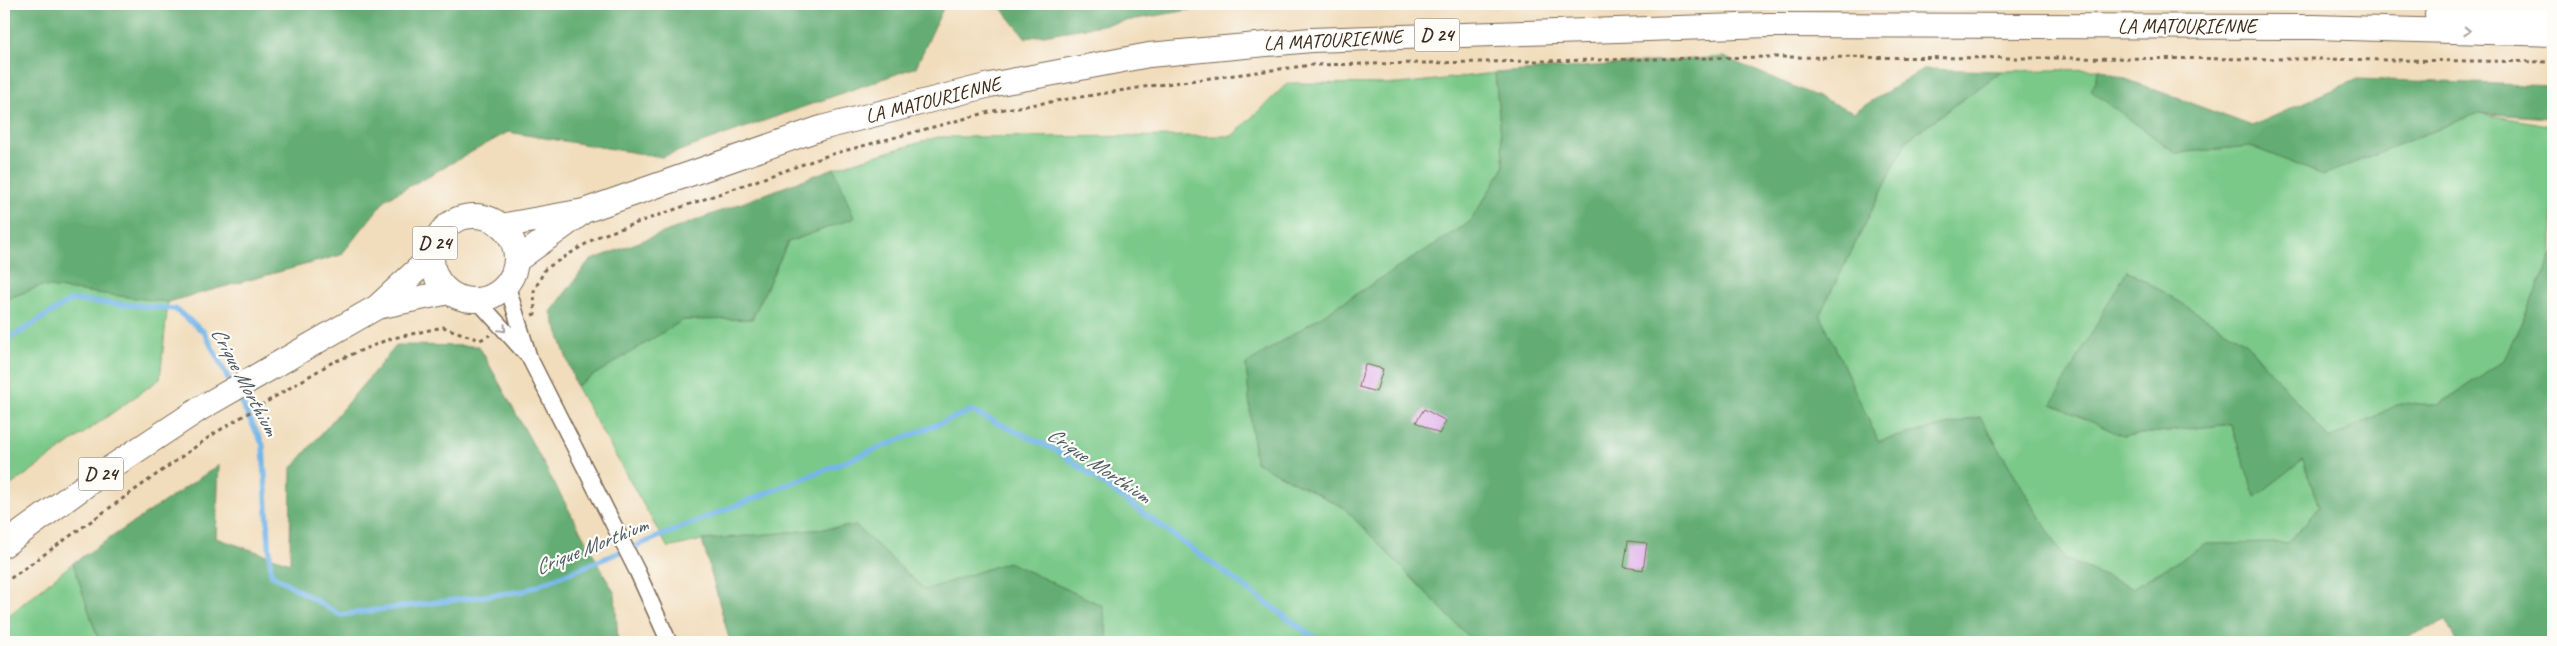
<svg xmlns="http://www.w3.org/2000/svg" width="2557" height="646" font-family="Caveat,sans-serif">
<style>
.green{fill:#7ac989;stroke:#5a7a54}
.forest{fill:#63ad75;stroke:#4f6c4a}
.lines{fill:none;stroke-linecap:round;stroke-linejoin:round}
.stream{stroke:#75b6ea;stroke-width:5.5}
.building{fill:#dfabea}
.minor-casing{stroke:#7b6955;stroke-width:18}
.primary-casing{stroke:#7b6955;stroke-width:26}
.path{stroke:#7b6955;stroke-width:3;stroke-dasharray:4 4;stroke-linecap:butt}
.minor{stroke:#fff;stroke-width:15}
.primary{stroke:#fff;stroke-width:24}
.oneway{stroke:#a79f9a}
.labels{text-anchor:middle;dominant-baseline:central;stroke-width:4.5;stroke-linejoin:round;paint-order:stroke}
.shield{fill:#fdfcf7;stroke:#75695f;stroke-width:1}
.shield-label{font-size:19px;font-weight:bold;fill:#3b2a1e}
.street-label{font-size:20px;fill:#3b2a1e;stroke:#fdfcf7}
.water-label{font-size:21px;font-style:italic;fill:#4f5b65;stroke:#fdfcf7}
</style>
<rect width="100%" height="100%" fill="#fdfcf7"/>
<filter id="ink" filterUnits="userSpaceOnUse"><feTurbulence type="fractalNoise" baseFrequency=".02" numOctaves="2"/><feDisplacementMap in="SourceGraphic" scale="10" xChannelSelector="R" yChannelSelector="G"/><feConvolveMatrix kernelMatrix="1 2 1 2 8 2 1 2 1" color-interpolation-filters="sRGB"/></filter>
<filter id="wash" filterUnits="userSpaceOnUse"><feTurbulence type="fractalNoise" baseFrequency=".0096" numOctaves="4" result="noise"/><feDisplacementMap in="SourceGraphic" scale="20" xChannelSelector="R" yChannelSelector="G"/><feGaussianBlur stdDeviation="1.12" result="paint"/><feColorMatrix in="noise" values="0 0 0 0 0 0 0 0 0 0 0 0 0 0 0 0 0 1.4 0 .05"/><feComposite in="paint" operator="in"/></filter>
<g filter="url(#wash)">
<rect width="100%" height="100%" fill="#f1ddbc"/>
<path class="green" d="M2099,69L2092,91L2176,153L2250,146L2323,175L2478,113L2553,126V254L2504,360L2438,405L2401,403L2329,439L2245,342L2127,270L2123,436L2231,424L2255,497L2303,460L2319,507L2288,543L2207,544L2132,588L2065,559L1980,417L1878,441L1820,314L1907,140L2002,71Z
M1495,73L1504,167L1470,222L1246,364L1255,462L1343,507L1470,638V642H1108L1103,606L1008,562L925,590L856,526L702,540L668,548L576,386L683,320L752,319L788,242L854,218L834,168L938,137L1232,136L1288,83L1400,84Z
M41,286L168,302L160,379L4,490V300Z
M73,563L99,642H4V619Z"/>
<path class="forest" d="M4,4H945L916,67L662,157L508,132L386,199L341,255L168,302L41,286L4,300Z
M998,4H1224L1026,38Z
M2168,4H2241V7Z
M1723,57L1854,112L1924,69L2002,71L1907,140L1820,314L1878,441L1980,417L2065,559L2132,588L2207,544L2288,543L2319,507L2303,460L2255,497L2231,424L2123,436L2052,404L2127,270L2245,342L2329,439L2401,403L2439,405L2504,360L2553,254V642H2456L2446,620L2396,642H1470V638L1343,507L1255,462L1246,364L1470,222L1504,167L1495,73Z
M2099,69L2252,126L2357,79L2553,86V124L2549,118L2478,113L2323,175L2250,146L2176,153L2091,91Z
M834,168L854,218L788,242L752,319L683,320L576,386L551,312L589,261Z
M397,345L479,346L615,594L618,642H99L73,563L219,465L216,538L290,563L291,469Z
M856,526L925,590L1008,562L1103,606L1108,642H730L702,540Z"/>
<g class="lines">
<path class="stream" d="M4,342L71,300L175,309L204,332L231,384
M237,394L263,445L271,574L340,615L524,591L971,411L1058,451L1320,642"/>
</g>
<g id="blocks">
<path class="building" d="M1365,364L1383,369L1376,392L1359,387Z
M1424,409L1446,421L1439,434L1416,422Z
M1628,541L1647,543L1643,570L1624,567Z"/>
</g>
</g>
<g filter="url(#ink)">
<use href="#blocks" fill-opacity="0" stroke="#7b6955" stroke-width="1"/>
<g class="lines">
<g class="minor-casing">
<path id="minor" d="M507,285L529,357L637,571L669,642
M477,300L527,355"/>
</g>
<g class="primary-casing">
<path id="primary" d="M2437,15L2553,12
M432 258a42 42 0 1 1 84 0a42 42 0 1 1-84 0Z
M501,226L584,211L821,128L990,85L1149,55L1311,40L1769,25L2313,27L2553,34
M517,260L579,215
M377,307L449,292
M4,545L101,474L201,408L377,307L432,256"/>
</g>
<path class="path" d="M532,315L535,314L534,291L545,269L597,237L829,155L993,111L1150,86L1311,65L1767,57L2313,59L2553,62
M4,583L215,433L331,363L389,339L443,327L480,340L490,335"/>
<use href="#minor" class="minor"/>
<use href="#primary" class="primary"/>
</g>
<defs><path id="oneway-chevron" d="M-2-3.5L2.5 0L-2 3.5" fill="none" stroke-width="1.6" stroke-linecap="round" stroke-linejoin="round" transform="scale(1.25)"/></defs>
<g class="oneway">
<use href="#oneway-chevron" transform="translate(2467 31) rotate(2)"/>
<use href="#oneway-chevron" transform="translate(503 329) rotate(47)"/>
</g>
</g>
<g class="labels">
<g class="shield">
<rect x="1414.5" y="18.5" width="45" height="33" rx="4"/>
<rect x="412.5" y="226.5" width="45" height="33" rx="4"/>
<rect x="78.5" y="457.5" width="45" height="33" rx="4"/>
</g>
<g class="shield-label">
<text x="1437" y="35">D 24</text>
<text x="435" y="243">D 24</text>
<text x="101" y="474">D 24</text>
</g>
<g class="street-label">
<text x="2187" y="26">LA MATOURIENNE</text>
<text transform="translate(1333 40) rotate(-3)">LA MATOURIENNE</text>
<text transform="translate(933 100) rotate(-14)">LA MATOURIENNE</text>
</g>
<g class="water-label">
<text transform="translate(245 381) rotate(62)">Crique Morthium</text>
<text transform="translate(1099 465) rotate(34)">Crique Morthium</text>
<text transform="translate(591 546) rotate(-22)">Crique Morthium</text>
</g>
</g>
<rect width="2557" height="646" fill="none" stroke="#fdfcf7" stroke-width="20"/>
</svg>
